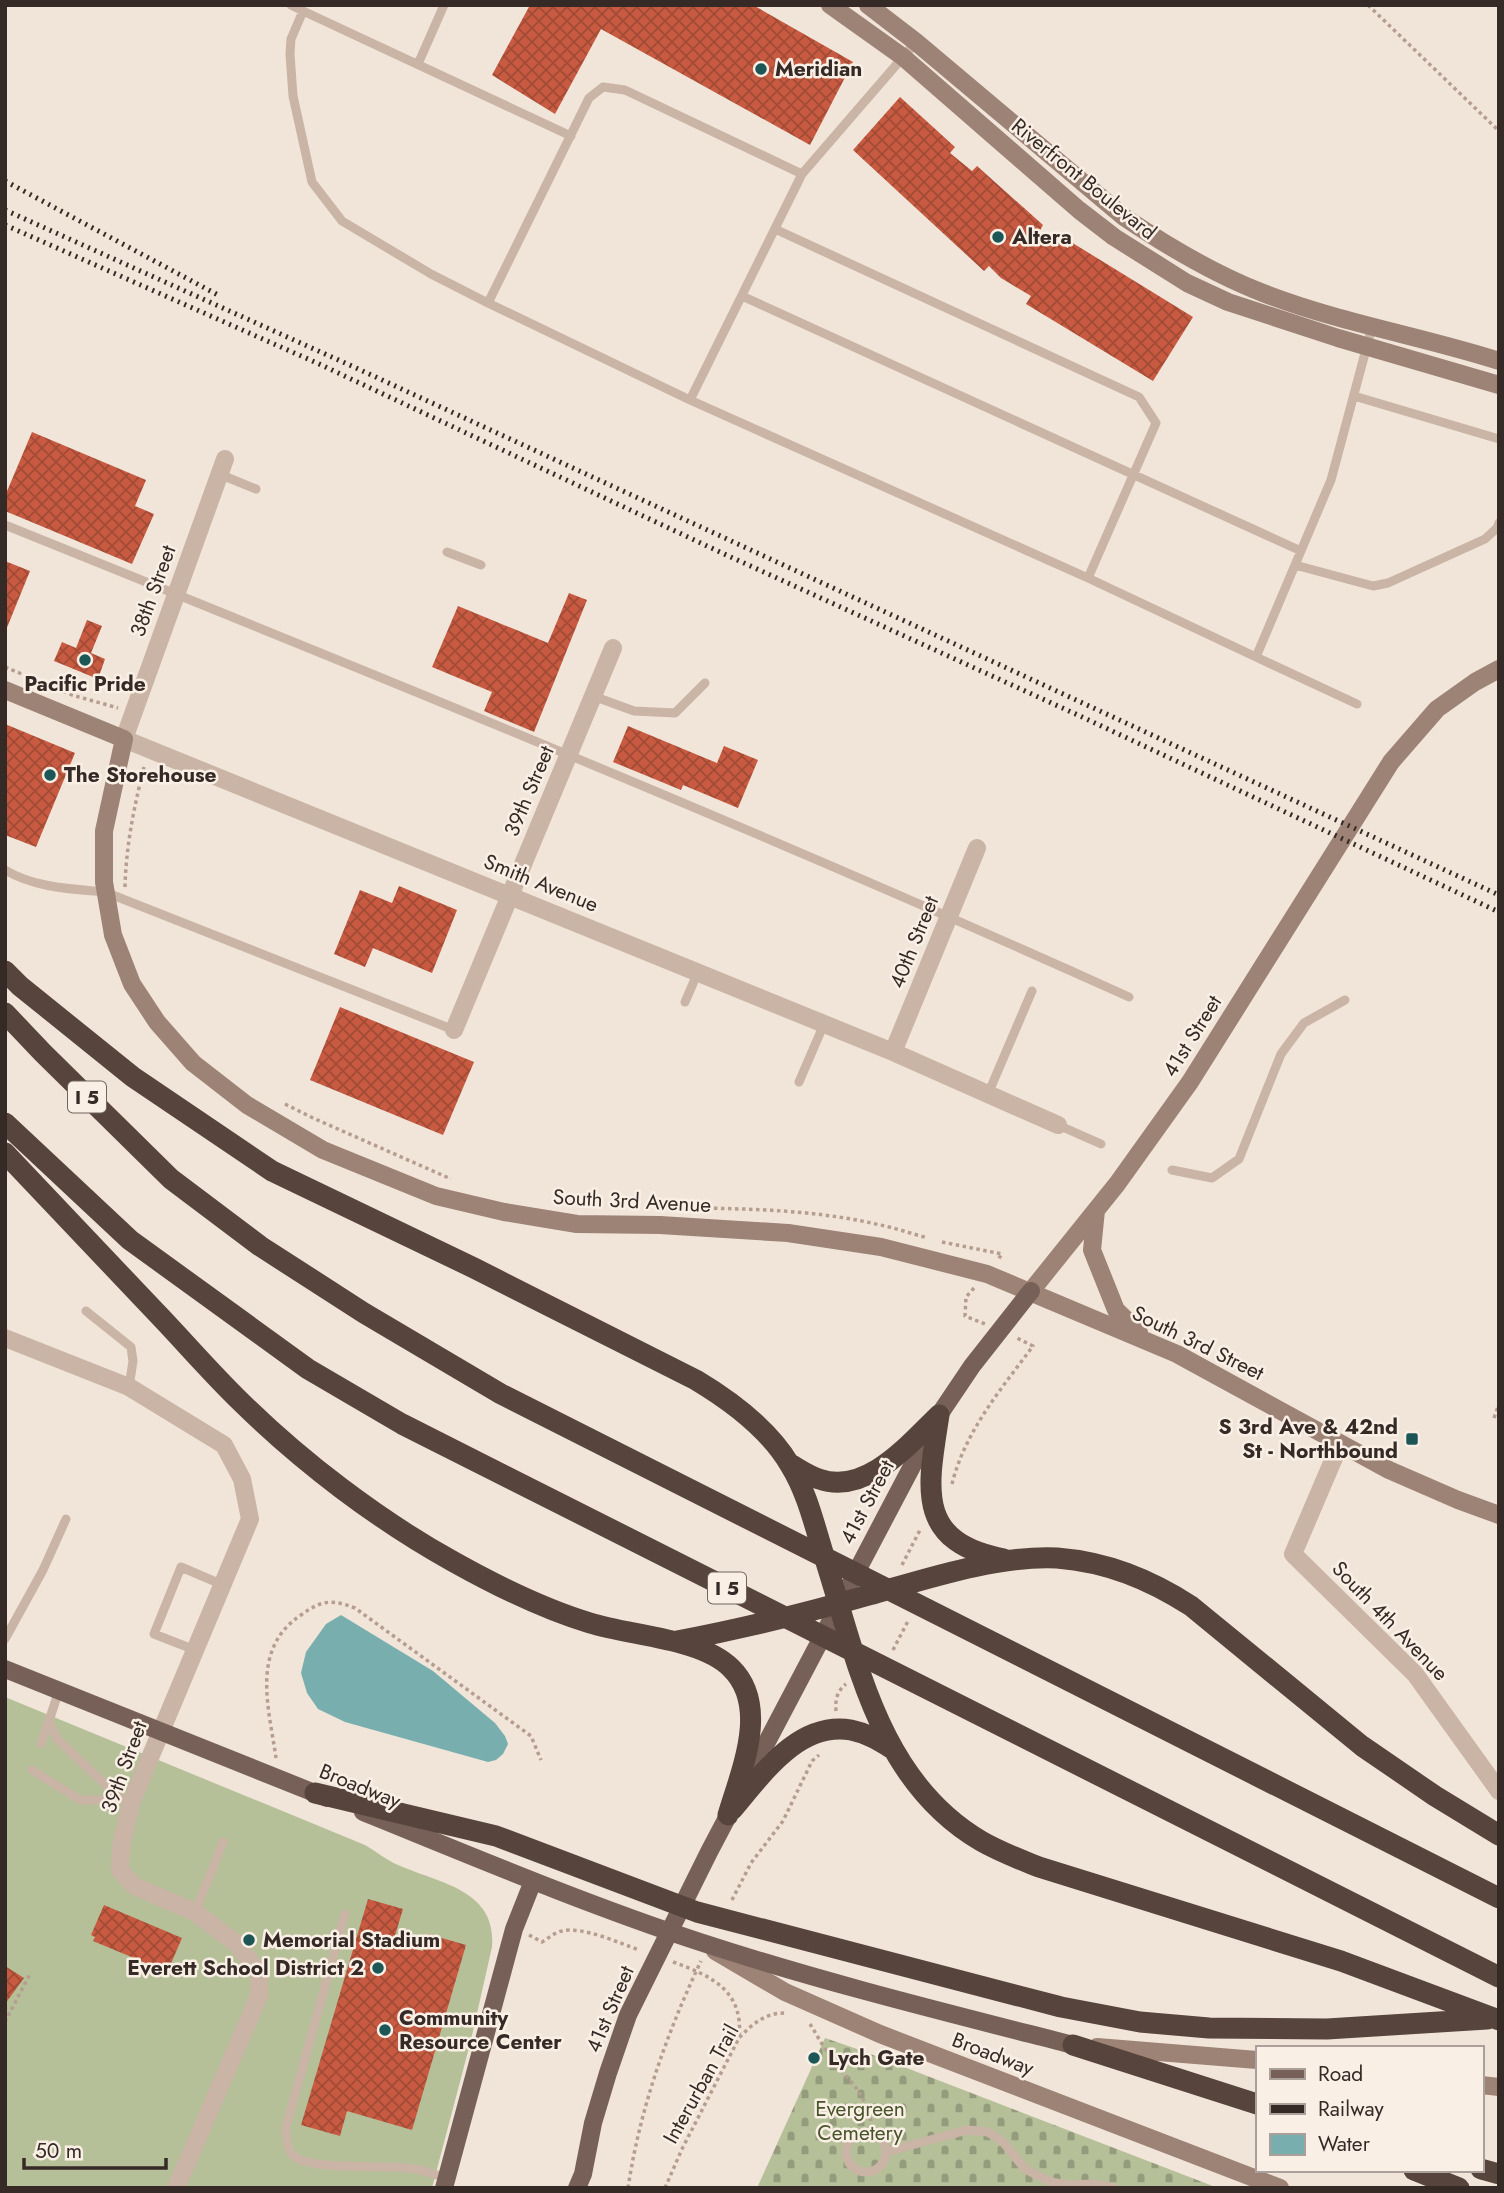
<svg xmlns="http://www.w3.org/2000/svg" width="1504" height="2193" font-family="Jost,sans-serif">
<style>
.cemetery{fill:url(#cemetery-stones)}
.garden{fill:#b5c099}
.water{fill:#78afae}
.building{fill:url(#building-cross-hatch)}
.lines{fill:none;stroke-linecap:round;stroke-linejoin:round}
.path{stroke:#b59d8f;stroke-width:3.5;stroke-dasharray:3.5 3.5;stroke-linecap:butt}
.lane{stroke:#c9b4a5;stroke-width:9}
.street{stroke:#c9b4a5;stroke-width:18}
.secondary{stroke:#9d8276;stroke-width:18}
.primary{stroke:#776057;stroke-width:18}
.highway{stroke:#56443d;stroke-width:21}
.rail{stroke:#352a26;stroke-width:5;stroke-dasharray:2 5;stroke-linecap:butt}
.poi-dot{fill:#1c5657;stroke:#f9efe5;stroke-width:2.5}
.labels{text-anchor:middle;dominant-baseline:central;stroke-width:5;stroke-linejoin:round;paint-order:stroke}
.shield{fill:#f9efe5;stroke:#70655f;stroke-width:2}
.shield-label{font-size:19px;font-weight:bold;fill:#352a26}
.poi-label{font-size:21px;font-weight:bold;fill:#352a26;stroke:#f9efe5;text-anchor:start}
.street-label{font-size:21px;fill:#352a26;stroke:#f9efe5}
.park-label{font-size:21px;fill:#47542a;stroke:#f9efe5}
</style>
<defs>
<pattern id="cemetery-stones" width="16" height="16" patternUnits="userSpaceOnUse" patternTransform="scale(1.75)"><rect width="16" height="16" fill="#b5c099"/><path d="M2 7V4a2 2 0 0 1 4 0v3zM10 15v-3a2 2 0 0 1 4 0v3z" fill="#949c7d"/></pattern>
<pattern id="building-cross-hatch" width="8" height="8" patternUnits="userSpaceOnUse" patternTransform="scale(1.75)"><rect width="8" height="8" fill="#c75a41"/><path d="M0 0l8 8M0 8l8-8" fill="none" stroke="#a24b36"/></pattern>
</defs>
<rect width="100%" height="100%" fill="#f1e5d9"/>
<path class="cemetery" d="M825,2038L860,2050L1218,2188H757Z"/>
<path class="garden" d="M5,1697L365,1845C376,1851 386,1860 398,1865C438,1883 497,1889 492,1947L471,2040L432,2188H5Z"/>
<path class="water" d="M341,1615L433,1671L495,1723L505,1736L508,1744L503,1754L496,1760L488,1762L345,1722L318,1709L307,1693L301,1673L306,1652L326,1624Z"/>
<path class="building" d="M530,5H753L853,62L810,145L601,29L555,114L492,75Z
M900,97L955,147L950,153L972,171L977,166L1043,225L1039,232L1068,248L1071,242L1193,317L1153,381L1026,304L1031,296L1001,278L989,266L984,271L853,150Z
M32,432L146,480L135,506L154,514L132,564L5,511V496Z
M5,561L30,571L6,630H5Z
M569,593L587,600L534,732L484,711L492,692L432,667L458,606L548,643Z
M87,620L102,626L91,653L105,659L98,679L54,661L62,642L76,648Z
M5,724L75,753L36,847L5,835Z
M628,726L717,763L724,746L758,760L738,808L683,785L681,790L613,762Z
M399,886L457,910L432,973L373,948L365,967L334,954L360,890L392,903Z
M340,1007L474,1062L443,1135L310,1080Z
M368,1899L403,1909L393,1942L423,1951L428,1934L466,1945L412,2130L347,2111L340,2136L301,2125Z
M104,1905L182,1938L169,1968L167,1967L165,1971L93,1941L95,1937L91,1935Z
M5,1966L24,1978L5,2004Z"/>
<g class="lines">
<path class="path" d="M1368,5L1499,131
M5,667L72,695L118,708
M125,887C126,846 134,807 144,767
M285,1104L313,1118L451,1179
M700,1208C760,1209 822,1211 880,1225C896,1228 912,1234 928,1238
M942,1242L1002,1254L997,1261
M974,1288L966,1297L965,1316L985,1324
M1494,1418L1499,1404
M952,1484C965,1431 1002,1388 1033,1346L1015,1337
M902,1565L921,1528
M893,1650L909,1619
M836,1711C835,1700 837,1691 846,1684
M276,1758C269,1708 250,1649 301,1615C322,1600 331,1599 355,1608L531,1736L541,1760
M732,1900L751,1863L783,1821L812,1761L819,1755
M529,1935L542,1942C549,1938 555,1932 562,1931C583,1926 619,1943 639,1950
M673,1962C712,1976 744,1991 739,2038
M5,2022L30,1974
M810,2024C817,2035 823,2047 831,2057C851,2084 870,2096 872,2132
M628,2188C640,2108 667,2033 701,1961
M665,2188L682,2149L739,2038C752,2024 765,2013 785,2013"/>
<path class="lane" d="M291,5L303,11
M916,42L802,174L690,400L1088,578L1256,657L1331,480L1372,327
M418,64L444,5
M775,229L1139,397L1156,423L1088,578
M742,296L1301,551
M488,303L431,274L342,221L312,182L293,96L290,54L291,39L303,11L571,136
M1354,396L1499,439
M690,400L488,303L589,98L603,87L625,90L802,174
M219,474L256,489
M5,525C382,677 759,830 1129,997
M447,552L481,565
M1295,565L1373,586L1388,583L1485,539L1497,528L1499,523
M1256,657L1357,704
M593,696L634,711L675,713L705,683
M5,870C35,888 72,889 105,892L454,1030
M685,1002L698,972
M799,1082L824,1024
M988,1094L1032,991
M1058,1125L1101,1144
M1172,1170L1212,1178L1239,1159L1281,1054L1304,1023L1345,1000
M86,1311L131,1347L133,1361L129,1387
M5,1639L43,1570L66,1519
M195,1650L154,1634L181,1567L223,1585
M49,1721L59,1690
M32,1770L80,1800H122L57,1739L49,1721L41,1744
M195,1912L223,1842
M345,1914L286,2127C286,2137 286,2150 295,2157C314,2171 387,2164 415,2169C426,2171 436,2175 447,2178
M846 2152a20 20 0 1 1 40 0a20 20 0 1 1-40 0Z
M886,2152L967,2130L988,2132L1003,2142L1025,2169L1051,2182L1068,2185L1093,2184L1114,2188"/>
<path class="street" d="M225,459L124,739L893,1052L1058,1125
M454,1030L613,648
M893,1052L977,848
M5,1338L129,1387L224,1445L242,1479L250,1519L131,1803L121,1846L120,1870L134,1886L195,1912L238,1945L259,1973V1996L176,2188
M1340,1444L1293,1554L1415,1674L1499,1791"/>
<path class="secondary" d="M830,5L903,57L1079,210L1114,237L1187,283L1228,302L1338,338L1499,385
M868,5L916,42L1124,217C1167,246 1214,274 1263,293C1340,323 1421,336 1499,361
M5,690L124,739L104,831V882L113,935L132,984L157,1022L193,1063L247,1105L323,1150L436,1196L504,1212L577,1224L660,1225L788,1233L881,1247L987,1274L1177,1354L1389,1470L1458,1500L1499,1515
M1096,1210L1092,1250L1116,1310L1139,1332
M1031,1291L1117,1184L1190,1082L1391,762L1437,709L1475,682L1499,669
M715,1951L785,1992L880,2034L1280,2188
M1097,2047L1257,2060
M1481,2085L1499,2087"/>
<path class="primary" d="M5,1669L327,1798
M363,1812C474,1857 585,1904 700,1942C822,1982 948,2013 1073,2045
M444,2188L514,1929L533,1881
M577,2188L583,2174L593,2123L608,2073L628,2015L709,1852L939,1415L972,1366L1031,1291"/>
<path class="highway" d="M5,971L20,986L133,1077L272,1171L474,1268L696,1380C731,1401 769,1429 790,1465C808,1494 815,1528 825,1559C858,1663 879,1781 981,1841C1000,1852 1019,1859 1039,1867L1341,1961L1499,2020
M5,1013L43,1053L171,1179L260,1246L364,1313L501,1394L1499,1898
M5,1123L130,1240L308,1369L402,1424L1499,1977
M5,1153C54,1205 103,1257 152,1308C182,1339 210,1372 241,1402C302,1462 378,1520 454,1562C497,1586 543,1609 590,1623C631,1636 701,1638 731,1668C770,1706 741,1771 728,1815
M939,1415C928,1487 914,1542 1004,1559
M790,1464C799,1469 809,1476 819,1479C866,1496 909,1444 939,1415
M677,1641C741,1629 806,1613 869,1595C926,1579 998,1555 1057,1558C1107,1562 1149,1579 1191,1606L1362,1746L1435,1796L1499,1835
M315,1793L496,1836L697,1912L1061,2007L1140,2022L1209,2028L1327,2029L1487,2019
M732,1810C762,1775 798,1721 851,1730C866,1733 878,1740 891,1748
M1073,2045L1257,2104
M1481,2169L1499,2174
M1414,2170L1459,2188"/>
<path class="rail" d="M5,181L218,295
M5,210L354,367L1499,895
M5,225L317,363L722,553L1080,716L1499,912"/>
</g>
<g class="poi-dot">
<circle cx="761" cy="69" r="7"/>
<circle cx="998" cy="237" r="7"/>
<circle cx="85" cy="660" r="7"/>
<circle cx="50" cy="775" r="7"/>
<rect x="1405" y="1432" width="14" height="14" rx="3.5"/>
<circle cx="249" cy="1940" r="7"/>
<circle cx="378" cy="1968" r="7"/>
<circle cx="385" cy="2030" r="7"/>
<circle cx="814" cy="2058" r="7"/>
</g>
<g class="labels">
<g class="shield">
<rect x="68" y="1081.5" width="38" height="31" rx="5"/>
<rect x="708" y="1572.5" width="38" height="31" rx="5"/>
</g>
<g class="shield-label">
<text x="87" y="1097">I 5</text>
<text x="727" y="1588">I 5</text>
</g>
<g class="poi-label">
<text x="775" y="69">Meridian</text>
<text x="1012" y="237">Altera</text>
<text x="85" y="684" text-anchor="middle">Pacific Pride</text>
<text x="64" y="775">The Storehouse</text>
<text x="1398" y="1427" text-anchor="end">S 3rd Ave &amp; 42nd<tspan x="1398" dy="24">St - Northbound</tspan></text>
<text x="263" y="1940">Memorial Stadium</text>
<text x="364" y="1968" text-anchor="end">Everett School District 2</text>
<text x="399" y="2018">Community<tspan x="399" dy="24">Resource Center</tspan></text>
<text x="828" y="2058">Lych Gate</text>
</g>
<g class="street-label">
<text transform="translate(1084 179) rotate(39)">Riverfront Boulevard</text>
<text transform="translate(153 591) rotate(-70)">38th Street</text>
<text transform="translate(529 791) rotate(-67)">39th Street</text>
<text transform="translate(541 883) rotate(22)">Smith Avenue</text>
<text transform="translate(914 942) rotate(-68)">40th Street</text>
<text transform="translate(1192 1036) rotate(-58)">41st Street</text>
<text transform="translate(632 1201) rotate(3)">South 3rd Avenue</text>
<text transform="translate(1198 1343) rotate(26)">South 3rd Street</text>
<text transform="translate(867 1502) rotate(-62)">41st Street</text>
<text transform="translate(1390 1621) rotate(46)">South 4th Avenue</text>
<text transform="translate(124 1767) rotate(-70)">39th Street</text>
<text transform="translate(360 1786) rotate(22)">Broadway</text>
<text transform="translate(610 2009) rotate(-67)">41st Street</text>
<text transform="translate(993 2054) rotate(21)">Broadway</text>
<text transform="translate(701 2084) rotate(-61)">Interurban Trail</text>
</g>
<g class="park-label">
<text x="860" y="2109">Evergreen<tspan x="860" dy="24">Cemetery</tspan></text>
</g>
</g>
<rect width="1504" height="2193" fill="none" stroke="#352a26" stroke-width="14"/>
<rect x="1256" y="2046" width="228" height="126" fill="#f9efe5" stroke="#aba099" stroke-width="2"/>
<rect x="1270" y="2069" width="35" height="10" fill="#776057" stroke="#aba099" stroke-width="2"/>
<text x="1318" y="2081" font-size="21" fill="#352a26">Road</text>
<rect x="1270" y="2104" width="35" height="10" fill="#352a26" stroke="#aba099" stroke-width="2"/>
<text x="1318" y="2116" font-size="21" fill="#352a26">Railway</text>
<rect x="1270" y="2134" width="35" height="21" fill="#78afae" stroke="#aba099" stroke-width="2"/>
<text x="1318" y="2151" font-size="21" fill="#352a26">Water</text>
<path d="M24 2158v10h142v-10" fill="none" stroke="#352a26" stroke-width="3.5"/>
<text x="35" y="2158" font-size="21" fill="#352a26" stroke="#f9efe5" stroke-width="5" paint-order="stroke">50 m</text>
</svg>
